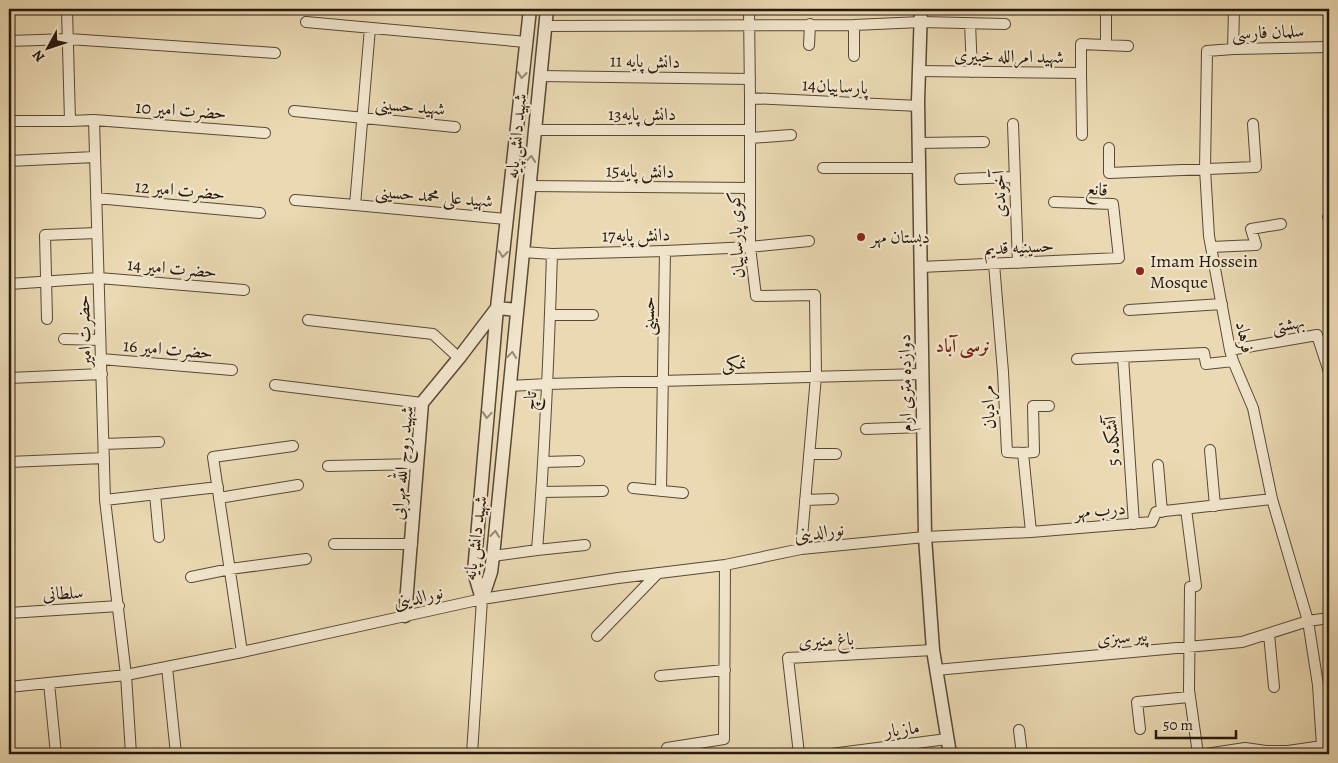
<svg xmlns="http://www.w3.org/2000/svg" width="1338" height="763" font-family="Alegreya,Amiri,serif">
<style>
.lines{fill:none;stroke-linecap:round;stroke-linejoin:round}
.minor-casing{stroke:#574936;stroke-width:12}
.tertiary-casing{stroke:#574936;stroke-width:15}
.minor{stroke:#f1e6cd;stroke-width:10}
.tertiary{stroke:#f1e6cd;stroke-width:12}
.oneway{stroke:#968a77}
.poi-dot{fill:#8f2418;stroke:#f1e6cd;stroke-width:2}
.labels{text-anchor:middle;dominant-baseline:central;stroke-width:4.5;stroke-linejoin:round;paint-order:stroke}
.street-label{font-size:18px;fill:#26190d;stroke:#f1e6cd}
.poi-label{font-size:18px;fill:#26190d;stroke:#f1e6cd;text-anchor:start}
.neighbourhood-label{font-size:19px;font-weight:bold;fill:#7a1f14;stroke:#f1e6cd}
</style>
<rect width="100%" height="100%" fill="#ead9b2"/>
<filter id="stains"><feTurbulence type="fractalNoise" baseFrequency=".004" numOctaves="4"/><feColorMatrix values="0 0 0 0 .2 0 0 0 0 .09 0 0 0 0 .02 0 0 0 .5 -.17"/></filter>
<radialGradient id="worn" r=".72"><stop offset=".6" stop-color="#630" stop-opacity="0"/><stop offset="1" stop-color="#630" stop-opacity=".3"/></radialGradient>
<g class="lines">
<g class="minor-casing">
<path id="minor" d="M67,9L70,121L94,120L105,500L126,675L131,754
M749,9L750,98V247L756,296L815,295L816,376L801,549
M1106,9V45
M306,22L526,42
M970,23L972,72
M545,26L854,25L921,22L1005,24
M370,28L355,205L506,219
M9,41L69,39L275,53
M809,45L810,24
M1233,49L1234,9
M854,56V25
M919,71L1081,73V44L1128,46
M1081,73L1082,135
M540,76L750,79
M750,98L919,106
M294,111L455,127
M94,120L265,133
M9,121H70
M1013,124L1018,263
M534,130H750
M750,138L791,135
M919,143L984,142
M1109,148V173L1256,167L1253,124
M9,161L95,157
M823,168H919
M960,179L1014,177
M529,186L750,188
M96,198L260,213
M295,200L355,205
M1328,217H1329
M1211,247L1256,245L1251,229L1281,224
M523,252L552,254L665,251L750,247L809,241
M994,264L1003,372L1007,452L1023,453L1031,532
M921,267L1119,258L1113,204L1054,202
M9,284L99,278L244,290
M1129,310L1222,304
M550,315H593
M47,319L45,235L97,233
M308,320L433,334L459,358
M64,339L100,340
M1230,350L1317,335L1329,372
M1123,357L1134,524
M101,359L232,370
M1077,359L1204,353L1206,364L1233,361
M9,378L102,374
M275,385L422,403
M509,386L547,384L922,374
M866,429L923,427
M104,444L159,442
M1210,450L1215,506
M1023,453L1034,452L1033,406H1049
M809,454H836
M9,462L104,458
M544,462L579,461
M1158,465L1162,512
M328,466L418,464
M633,488L683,493
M661,491L665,251
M542,492L603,491
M155,494L159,537
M219,498L298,485
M105,500L218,487
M805,500L833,499
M1186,509L1196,586L1190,587L1189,690L1198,754
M334,544H412
M537,550C545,451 549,352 552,254
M493,556L537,550L585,545
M191,577L230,569L306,559
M9,613L119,606
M1269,634L1274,687
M597,636L658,573
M242,652L213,457L293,446
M167,667L176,754
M936,670L1242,642L1308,621L1329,618
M660,676L725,670
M49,683L56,754
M9,687L126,675L242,652L482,599L618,578L725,565L801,549L925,537L1031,532L1152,522L1156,512L1272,499
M1140,729L1137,702L1189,697
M1019,730L1022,754
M1322,746L1318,685L1308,621L1272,499L1253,408L1233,361L1230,350L1209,236L1205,169L1207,51L1233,49L1329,47
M667,748L724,739L725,565
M472,754L482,599
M799,754L788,658L933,650
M831,754L947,739
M1206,754L1245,748L1266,751H1288L1329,745"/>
</g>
<g class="tertiary-casing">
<path id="tertiary" d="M921,9L918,101L925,537L933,650L950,754
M482,599L474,572L497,308L530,9
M482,599L491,572L493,556L547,9
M405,616L422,403L459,358L497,308L517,310"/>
</g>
<use href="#minor" class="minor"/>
<use href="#tertiary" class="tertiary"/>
</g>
<defs><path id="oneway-chevron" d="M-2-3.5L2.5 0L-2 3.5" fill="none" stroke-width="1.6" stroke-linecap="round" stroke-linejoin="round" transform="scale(1.25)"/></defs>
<g class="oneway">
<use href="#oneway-chevron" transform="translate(522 75) rotate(96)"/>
<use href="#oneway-chevron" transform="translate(531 159) rotate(-85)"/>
<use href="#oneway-chevron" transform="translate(503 254) rotate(96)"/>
<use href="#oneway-chevron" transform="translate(512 355) rotate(-84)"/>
<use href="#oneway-chevron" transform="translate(487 415) rotate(95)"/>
<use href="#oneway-chevron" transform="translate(495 534) rotate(-84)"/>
</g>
<g class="poi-dot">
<circle cx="861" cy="237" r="5"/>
<circle cx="1140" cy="271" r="5"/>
</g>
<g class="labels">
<g class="street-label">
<text transform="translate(1268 32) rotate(-2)">سلمان فارسی</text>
<text transform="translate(1009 56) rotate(1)">شهید امرالله خبیری</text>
<text transform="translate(645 61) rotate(1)">دانش پایه 11</text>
<text transform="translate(835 86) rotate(3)">پارساییان14</text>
<text transform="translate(410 106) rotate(5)">شهید حسینی</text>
<text transform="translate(181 110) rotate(4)">حضرت امیر 10</text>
<text x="642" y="114">دانش پایه13</text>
<text transform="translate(516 136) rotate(-84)">شهید دانش پایه</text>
<text transform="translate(640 171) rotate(1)">دانش پایه15</text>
<text transform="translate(1097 189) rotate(6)">قانع</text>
<text transform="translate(180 190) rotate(5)">حضرت امیر 12</text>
<text transform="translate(999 194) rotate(-92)">آخوندی</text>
<text transform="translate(434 196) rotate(5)">شهید علی محمد حسینی</text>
<text transform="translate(636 235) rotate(-1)">دانش پایه17</text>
<text transform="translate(736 235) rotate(-93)">کوی پارساییان</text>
<text transform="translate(1019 247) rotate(-3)">حسینیه قدیم</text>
<text transform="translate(172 268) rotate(5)">حضرت امیر 14</text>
<text transform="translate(648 316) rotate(-89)">حسینی</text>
<text transform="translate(1288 324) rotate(-10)">بهشتی</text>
<text transform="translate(84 331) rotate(-92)">حضرت امیر</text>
<text transform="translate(1245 337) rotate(78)">فرهاد</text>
<text transform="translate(168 349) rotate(5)">حضرت امیر 16</text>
<text transform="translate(734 363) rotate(-2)">نمکی</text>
<text transform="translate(905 383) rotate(-91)">دوازده متری ارم</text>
<text transform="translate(530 401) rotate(-87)">تاچ</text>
<text transform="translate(988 407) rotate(-93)">مرادیان</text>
<text transform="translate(1112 441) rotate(-94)">آتشکده 5</text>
<text transform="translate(402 463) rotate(-85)">شهید روح الله مهرابی</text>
<text transform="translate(1100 510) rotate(-5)">درب مهر</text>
<text transform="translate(819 532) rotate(-7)">نورالدینی</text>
<text transform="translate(475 538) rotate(-82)">شهید دانش پایه</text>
<text transform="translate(63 593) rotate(-3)">سلطانی</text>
<text transform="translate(418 597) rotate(-12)">نورالدینی</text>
<text transform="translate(1122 637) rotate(-5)">پیر سبزی</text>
<text transform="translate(826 640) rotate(-3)">باغ منیری</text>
<text transform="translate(902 729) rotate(-7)">مازیار</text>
</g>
<g class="poi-label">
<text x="871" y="237">دبستان مهر</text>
<text x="1150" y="261">Imam Hossein<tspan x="1150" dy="21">Mosque</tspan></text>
</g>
<g class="neighbourhood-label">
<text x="963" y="346">نرسی آباد</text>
</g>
</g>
<rect width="1338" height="763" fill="none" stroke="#ead9b2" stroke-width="30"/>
<rect x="10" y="10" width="1318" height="743" fill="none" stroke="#26190d" stroke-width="2.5"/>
<rect x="15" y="15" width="1308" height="733" fill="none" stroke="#26190d"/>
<g transform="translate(48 48) rotate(230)" stroke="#f1e6cd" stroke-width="4" paint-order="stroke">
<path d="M0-4L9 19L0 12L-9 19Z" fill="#26190d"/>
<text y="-8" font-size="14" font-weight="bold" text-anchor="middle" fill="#26190d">N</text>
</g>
<path d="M1156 730v8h80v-8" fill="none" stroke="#26190d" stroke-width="2.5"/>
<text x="1163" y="730" font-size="15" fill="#26190d" stroke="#f1e6cd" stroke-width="4" paint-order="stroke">50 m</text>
<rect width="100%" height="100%" filter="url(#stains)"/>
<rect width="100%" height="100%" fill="url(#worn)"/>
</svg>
